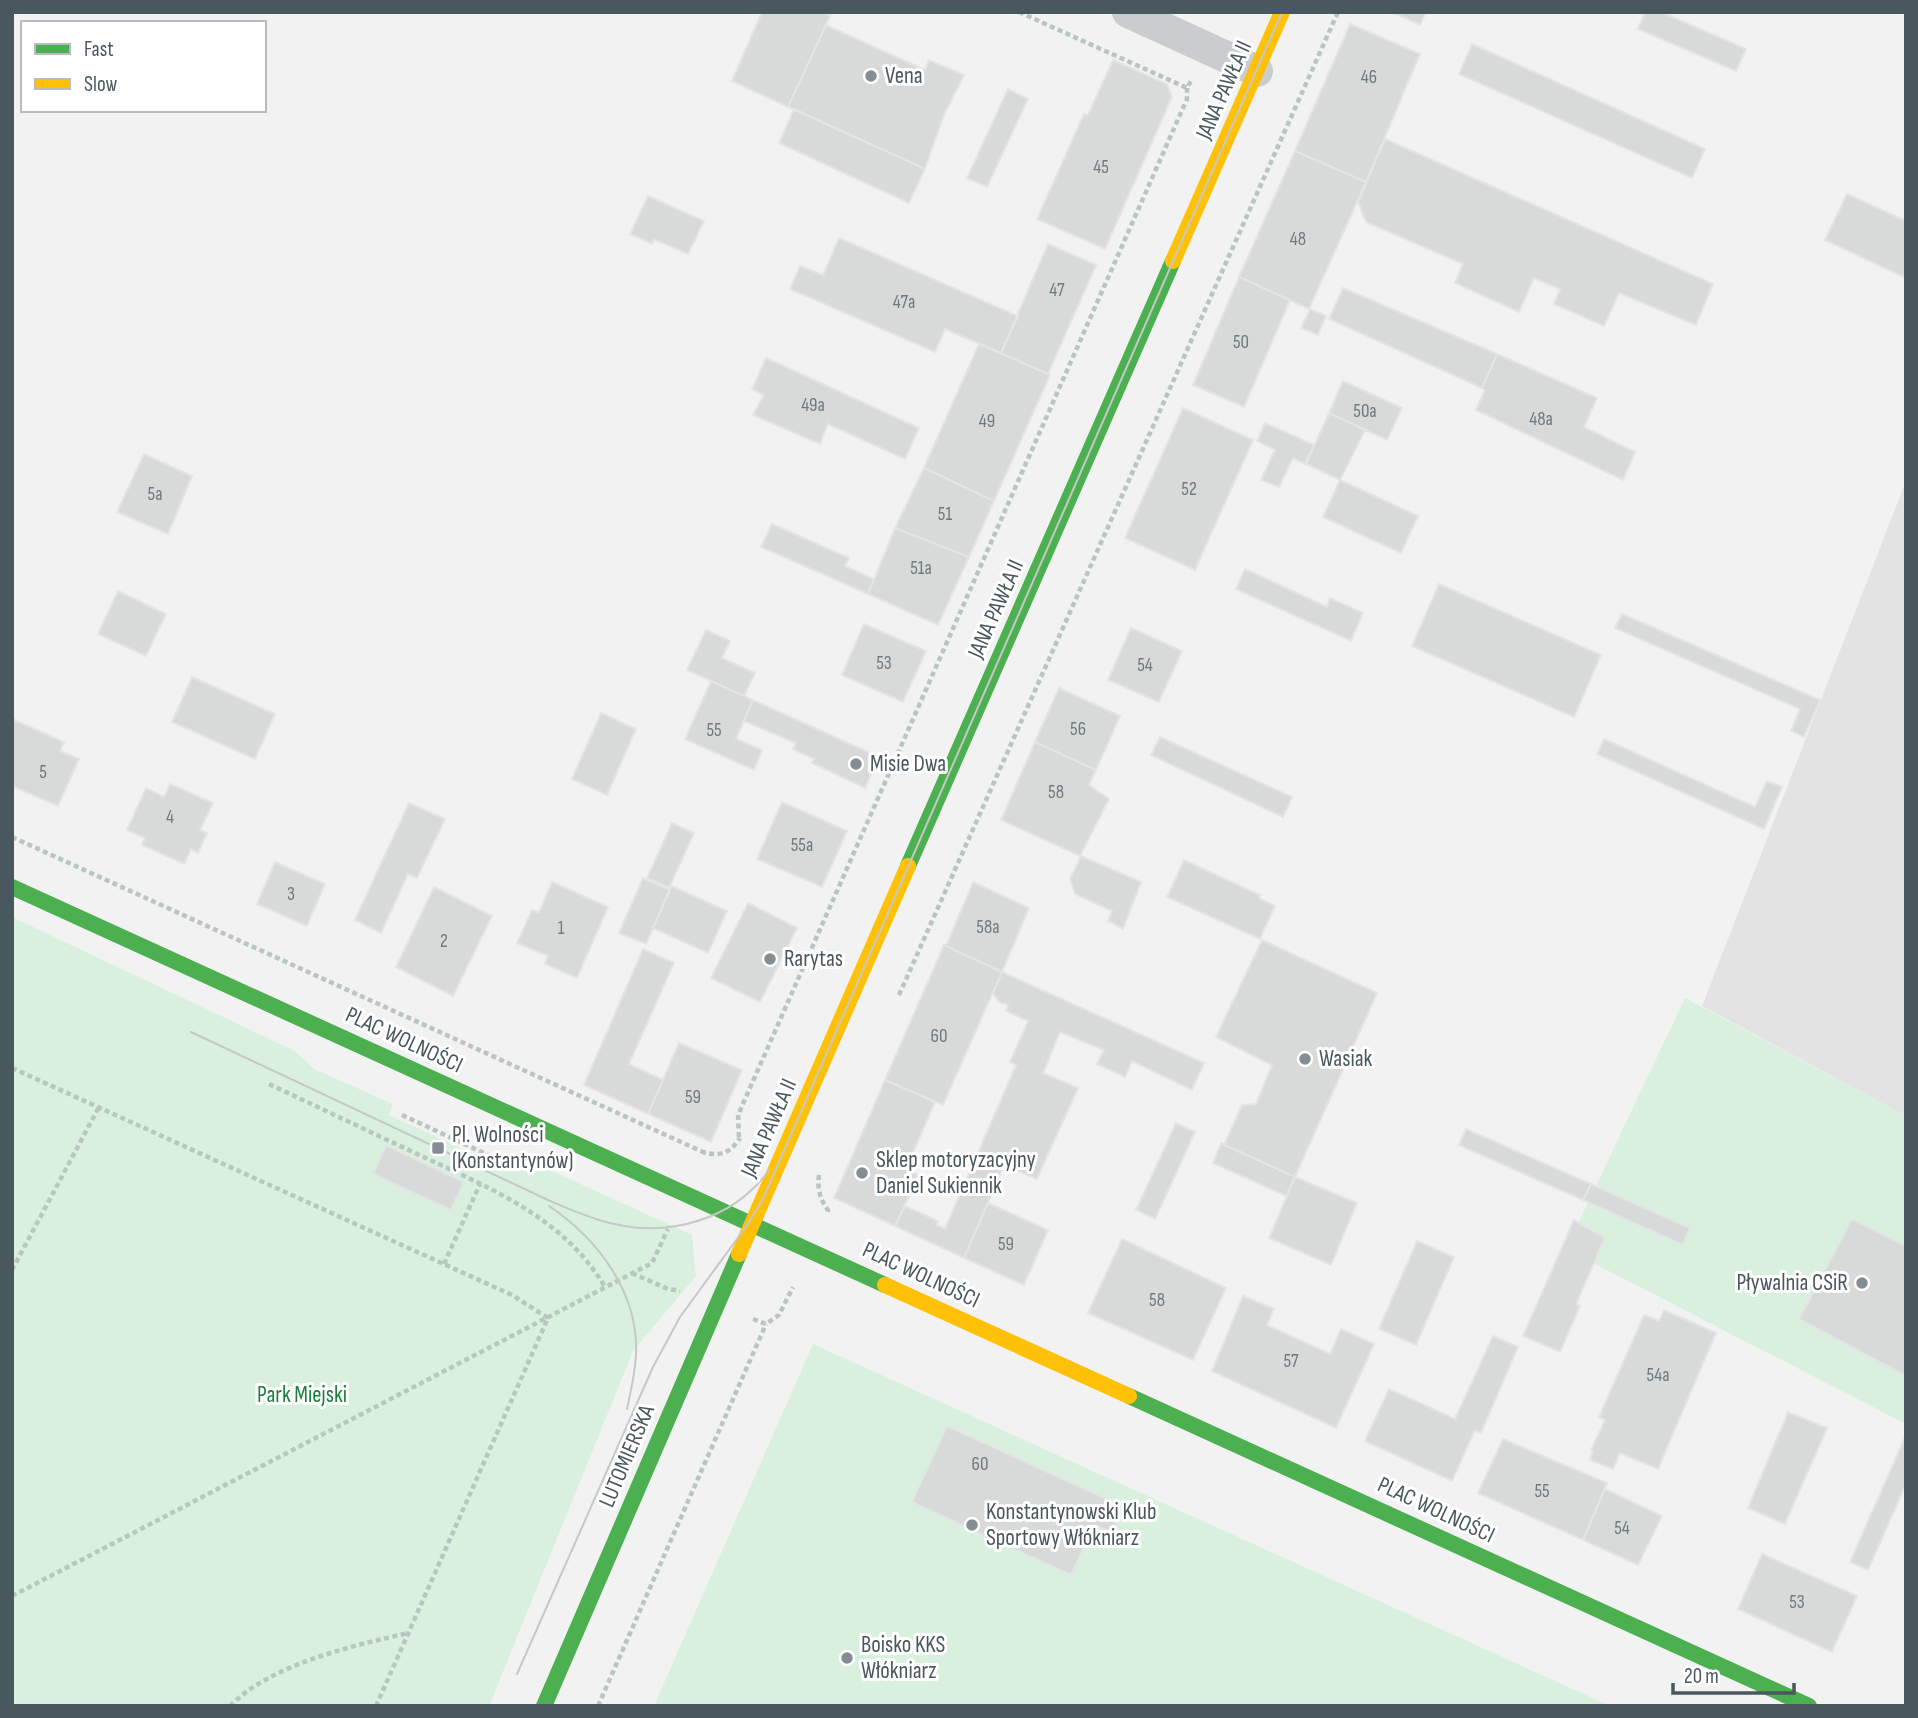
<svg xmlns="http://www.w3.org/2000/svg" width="1918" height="1718" font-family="'Sofia Sans Condensed',sans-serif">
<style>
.education{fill:#e4e3e4}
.green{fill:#d8f0dd}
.building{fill:#d8dada;stroke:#e3e4e5;stroke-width:2}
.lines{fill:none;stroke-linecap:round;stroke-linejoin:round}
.path{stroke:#b9c5bf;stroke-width:4.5;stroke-dasharray:5 3.5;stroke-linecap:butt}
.street{stroke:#c9cdce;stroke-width:32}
.fast{stroke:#4caf50;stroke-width:16}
.slow{stroke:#ffc107;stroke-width:16}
.tram{stroke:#c5c8c9;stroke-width:2}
.poi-dot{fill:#848e92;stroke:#fff;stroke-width:2.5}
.labels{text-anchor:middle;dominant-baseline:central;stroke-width:6;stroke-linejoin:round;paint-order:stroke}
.number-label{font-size:19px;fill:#6e7a7e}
.poi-label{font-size:23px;fill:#49585e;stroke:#fff;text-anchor:start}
.street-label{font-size:23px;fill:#49585e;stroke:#fff}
.park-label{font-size:23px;fill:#1b7f3b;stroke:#fff}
</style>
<rect width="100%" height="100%" fill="#f2f2f2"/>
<path class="education" d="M1906,481V1116L1702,1006Z"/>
<path class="green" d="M12,917L295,1051L314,1069L393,1104L389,1115L501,1167L530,1161L692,1235L696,1276L633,1351L489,1706H12Z
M1685,998L1906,1116V1424L1566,1249Z
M813,1344L1610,1706H654Z"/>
<path class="building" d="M762,12H823L830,16L788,107L732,81Z
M1392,12H1426L1420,25Z
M1645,12H1661L1746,49L1736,71L1638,29Z
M1350,24L1420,54L1366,182L1295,151Z
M826,25L925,70L929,60L964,75L944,115L925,169L788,107Z
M1472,44L1705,149L1692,178L1459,74Z
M1113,60L1167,84L1172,97L1105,249L1037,219L1084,114L1088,115Z
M1008,89L1028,99L987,187L967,178Z
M794,109L925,169L909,203L779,143Z
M1385,139L1713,284L1696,325L1619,293L1604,326L1554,304L1560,289L1534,278L1519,312L1455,283L1463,264L1366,222L1358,202Z
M1295,151L1366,182L1309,309L1239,277Z
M1847,194L1906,221V278L1825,240Z
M648,196L704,221L688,254L654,239L652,244L630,234Z
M839,238L1018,316L1001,353L945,329L935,352L790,289L800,266L823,275Z
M1048,244L1096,265L1048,374L1001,353Z
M1239,277L1290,300L1244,407L1193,385Z
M1343,288L1497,354L1482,388L1329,319Z
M1310,309L1326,316L1318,335L1301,328Z
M979,344L1050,375L994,501L924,468Z
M1497,354L1597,398L1584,427L1635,452L1623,480L1476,410L1485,390L1482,388Z
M766,358L919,428L905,459L828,424L820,444L753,415L764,395L752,389Z
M1343,381L1402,408L1387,440L1329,413Z
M1183,408L1253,440L1195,570L1125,538Z
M1329,413L1365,430L1340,480L1306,464Z
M1265,423L1314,445L1305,464L1293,458L1279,487L1261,480L1275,450L1257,441Z
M144,454L192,476L168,534L117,512Z
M924,468L994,501L969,557L895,528Z
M1340,480L1418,516L1401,553L1323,517Z
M772,524L849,558L845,566L874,579L868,594L761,547Z
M895,528L969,557L938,625L868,594Z
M1245,569L1327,607L1330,598L1363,613L1351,641L1236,589Z
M1439,584L1601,655L1574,717L1412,646Z
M118,591L166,614L146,656L98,634Z
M1622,614L1820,700L1804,737L1791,731L1800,709L1615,628Z
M864,624L926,651L903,702L842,675Z
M1131,628L1182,651L1159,702L1108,680Z
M706,630L730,641L722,658L755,673L744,696L687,670Z
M192,677L275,714L255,759L172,722Z
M711,681L753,700L736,739L762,750L754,770L685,739Z
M1059,688L1120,716L1096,770L1035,742Z
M753,700L879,757L865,788L812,763L814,759L793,749L796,743L744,721Z
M601,713L636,729L607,795L572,779Z
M12,719L64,742L60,751L79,759L58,806L12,786Z
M1160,737L1292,797L1283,817L1151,755Z
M1604,739L1755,807L1767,781L1782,787L1764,829L1597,754Z
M1035,742L1096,770L1089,785L1109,799L1080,856L1001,820Z
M170,784L213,803L200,830L207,833L198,853L191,849L184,864L142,845L145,838L127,830L146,788L164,797Z
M782,802L847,831L822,887L757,859Z
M409,803L445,819L417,878L408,874L381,933L355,920Z
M672,823L694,833L669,888L647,878Z
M1081,856L1141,882L1123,929L1108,921L1112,911L1075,894L1070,879Z
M1184,860L1260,895L1259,898L1275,906L1260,939L1167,897Z
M275,862L325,884L307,926L257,904Z
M643,878L670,890L646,944L619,933Z
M552,882L608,907L577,978L545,964L548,956L517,943L532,910L539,913Z
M973,882L1029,908L1002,972L946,946Z
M671,886L727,911L708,953L653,928Z
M434,887L492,916L453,996L396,967Z
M748,903L797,928L760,1002L711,978Z
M1262,940L1377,993L1295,1177L1224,1145L1242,1105L1256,1104L1272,1065L1216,1037Z
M944,945L1002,972L943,1105L885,1080Z
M643,949L674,963L629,1064L663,1080L648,1114L584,1085Z
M1002,972L1204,1063L1192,1090L1132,1061L1125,1077L1097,1064L1104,1050L1060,1032L1043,1073L1078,1088L1037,1179L1004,1165L964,1258L895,1226L905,1206L938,1221L937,1225L945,1229L1016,1065L1010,1062L1028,1021L1006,1011L1008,1005L999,1002L993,993Z
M679,1043L742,1070L711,1142L648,1114Z
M885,1080L935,1102L906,1169L919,1175L895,1226L834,1198Z
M1176,1123L1195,1132L1155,1219L1136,1210Z
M1466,1129L1591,1184L1583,1200L1459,1145Z
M1221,1143L1295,1177L1286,1196L1213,1163Z
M386,1145L464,1182L451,1210L373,1174Z
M1295,1177L1357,1203L1331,1265L1269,1238Z
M1591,1184L1690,1228L1683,1245L1583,1200Z
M988,1203L1048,1230L1024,1285L964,1258Z
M1852,1219L1906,1246V1376L1799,1319Z
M1574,1220L1605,1238L1576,1304L1580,1306L1560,1352L1523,1336Z
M1122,1239L1226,1288L1193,1360L1088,1313Z
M1417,1241L1454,1257L1416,1345L1379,1329Z
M1243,1296L1274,1309L1267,1325L1330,1354L1341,1329L1374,1344L1336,1428L1212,1371Z
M1664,1310L1716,1333L1658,1469L1620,1453L1613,1469L1590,1460L1593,1451L1591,1450L1605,1420L1599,1417L1644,1315L1659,1321Z
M1493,1336L1518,1347L1481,1433L1475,1430L1452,1481L1365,1441L1389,1389L1455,1419Z
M1788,1412L1827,1428L1785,1524L1748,1508Z
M947,1426L1124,1507L1112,1532L1094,1525L1071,1575L912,1502Z
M1906,1435V1484L1868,1570L1850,1562Z
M1503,1439L1607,1483L1583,1540L1478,1493Z
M1605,1489L1662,1516L1638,1565L1583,1540Z
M1762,1554L1857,1596L1832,1652L1738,1609Z"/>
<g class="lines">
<path class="path" d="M1019,12L1187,88L1192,79
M12,837L703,1152
M899,995L1338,12
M12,1068L512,1295L548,1318L376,1706
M269,1084C318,1107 366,1130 415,1153C487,1187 563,1216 605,1287
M402,1115L501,1161L510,1159
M739,1137L738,1115L1187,99V88
M702,1154L703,1152C721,1157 730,1153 740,1138
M819,1175C817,1189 820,1199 828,1210L826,1215
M444,1264L480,1184
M12,1270L99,1107
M632,1273L668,1289L680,1291
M753,1319L766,1324L779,1315L793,1287
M12,1596L652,1263L668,1229
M230,1706C271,1664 352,1646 408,1633
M598,1706L766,1324"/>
<path class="street" d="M1128,12L1257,71"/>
<path class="fast" d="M908,866L1173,261
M12,887L885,1285
M1129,1396L1809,1706
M544,1706L739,1254"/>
<path class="slow" d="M1173,261L1282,12
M739,1254L908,866
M885,1285L1129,1396"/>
<path class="tram" d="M191,1032L548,1200C569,1209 591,1219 614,1224C671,1237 734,1219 769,1170
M549,1206C598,1239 639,1293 636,1355C635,1373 631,1391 627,1409
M517,1674L653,1367L680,1317L745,1228L762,1201L1282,12"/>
</g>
<g class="poi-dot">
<circle cx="871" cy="76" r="7"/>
<circle cx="856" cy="764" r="7"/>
<circle cx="770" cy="959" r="7"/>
<circle cx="1305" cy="1059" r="7"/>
<rect x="431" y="1141" width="14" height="14" rx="3.5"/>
<circle cx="862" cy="1173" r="7"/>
<circle cx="1862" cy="1283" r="7"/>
<circle cx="972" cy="1525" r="7"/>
<circle cx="847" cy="1658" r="7"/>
</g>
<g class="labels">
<g class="number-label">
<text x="1369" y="77">46</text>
<text x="1101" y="167">45</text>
<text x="1298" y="239">48</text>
<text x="1057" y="290">47</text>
<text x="904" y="302">47a</text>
<text x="1241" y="342">50</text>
<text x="813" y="405">49a</text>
<text x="1365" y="411">50a</text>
<text x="1541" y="419">48a</text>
<text x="987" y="421">49</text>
<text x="1189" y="489">52</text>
<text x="155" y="494">5a</text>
<text x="945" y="514">51</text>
<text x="921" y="568">51a</text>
<text x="884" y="663">53</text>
<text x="1145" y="665">54</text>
<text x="1078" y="729">56</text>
<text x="714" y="730">55</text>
<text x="43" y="772">5</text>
<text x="1056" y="792">58</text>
<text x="170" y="817">4</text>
<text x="802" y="845">55a</text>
<text x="291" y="894">3</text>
<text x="988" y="927">58a</text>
<text x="561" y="928">1</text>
<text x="444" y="941">2</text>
<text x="939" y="1036">60</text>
<text x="693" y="1097">59</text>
<text x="1006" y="1244">59</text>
<text x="1157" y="1300">58</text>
<text x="1291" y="1361">57</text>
<text x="1658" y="1375">54a</text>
<text x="980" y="1464">60</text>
<text x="1542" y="1491">55</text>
<text x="1622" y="1528">54</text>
<text x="1797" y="1602">53</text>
</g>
<g class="poi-label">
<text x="885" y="76">Vena</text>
<text x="870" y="764">Misie Dwa</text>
<text x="784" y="959">Rarytas</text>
<text x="1319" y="1059">Wasiak</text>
<text x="452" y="1135">Pl. Wolności<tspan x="452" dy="26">(Konstantynów)</tspan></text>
<text x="876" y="1160">Sklep motoryzacyjny<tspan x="876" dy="26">Daniel Sukiennik</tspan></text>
<text x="1848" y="1283" text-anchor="end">Pływalnia CSiR</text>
<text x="986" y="1512">Konstantynowski Klub<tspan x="986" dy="26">Sportowy Włókniarz</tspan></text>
<text x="861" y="1645">Boisko KKS<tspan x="861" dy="26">Włókniarz</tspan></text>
</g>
<g class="street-label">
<text transform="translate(1224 90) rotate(-66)">JANA PAWŁA II</text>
<text transform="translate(996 609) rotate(-66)">JANA PAWŁA II</text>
<text transform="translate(404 1040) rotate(25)">PLAC WOLNOŚCI</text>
<text transform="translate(769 1128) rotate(-66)">JANA PAWŁA II</text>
<text transform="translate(921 1275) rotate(25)">PLAC WOLNOŚCI</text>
<text transform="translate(627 1456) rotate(-67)">LUTOMIERSKA</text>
<text transform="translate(1436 1510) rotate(25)">PLAC WOLNOŚCI</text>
</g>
<g class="park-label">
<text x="302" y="1395">Park Miejski</text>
</g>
</g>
<rect width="1918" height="1718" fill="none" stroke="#49585e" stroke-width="28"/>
<rect x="21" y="21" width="245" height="91" fill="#ffffff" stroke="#b6bcbf" stroke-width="2"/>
<rect x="35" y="44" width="35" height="10" fill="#4caf50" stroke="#b6bcbf" stroke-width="2"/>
<text x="84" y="56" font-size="21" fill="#49585e">Fast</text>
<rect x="35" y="79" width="35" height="10" fill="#ffc107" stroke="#b6bcbf" stroke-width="2"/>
<text x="84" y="91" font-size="21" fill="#49585e">Slow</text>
<path d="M1673 1683v10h121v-10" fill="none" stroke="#49585e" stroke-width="3.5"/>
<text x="1684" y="1683" font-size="21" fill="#49585e" stroke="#ffffff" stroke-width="5" paint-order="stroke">20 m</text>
</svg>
